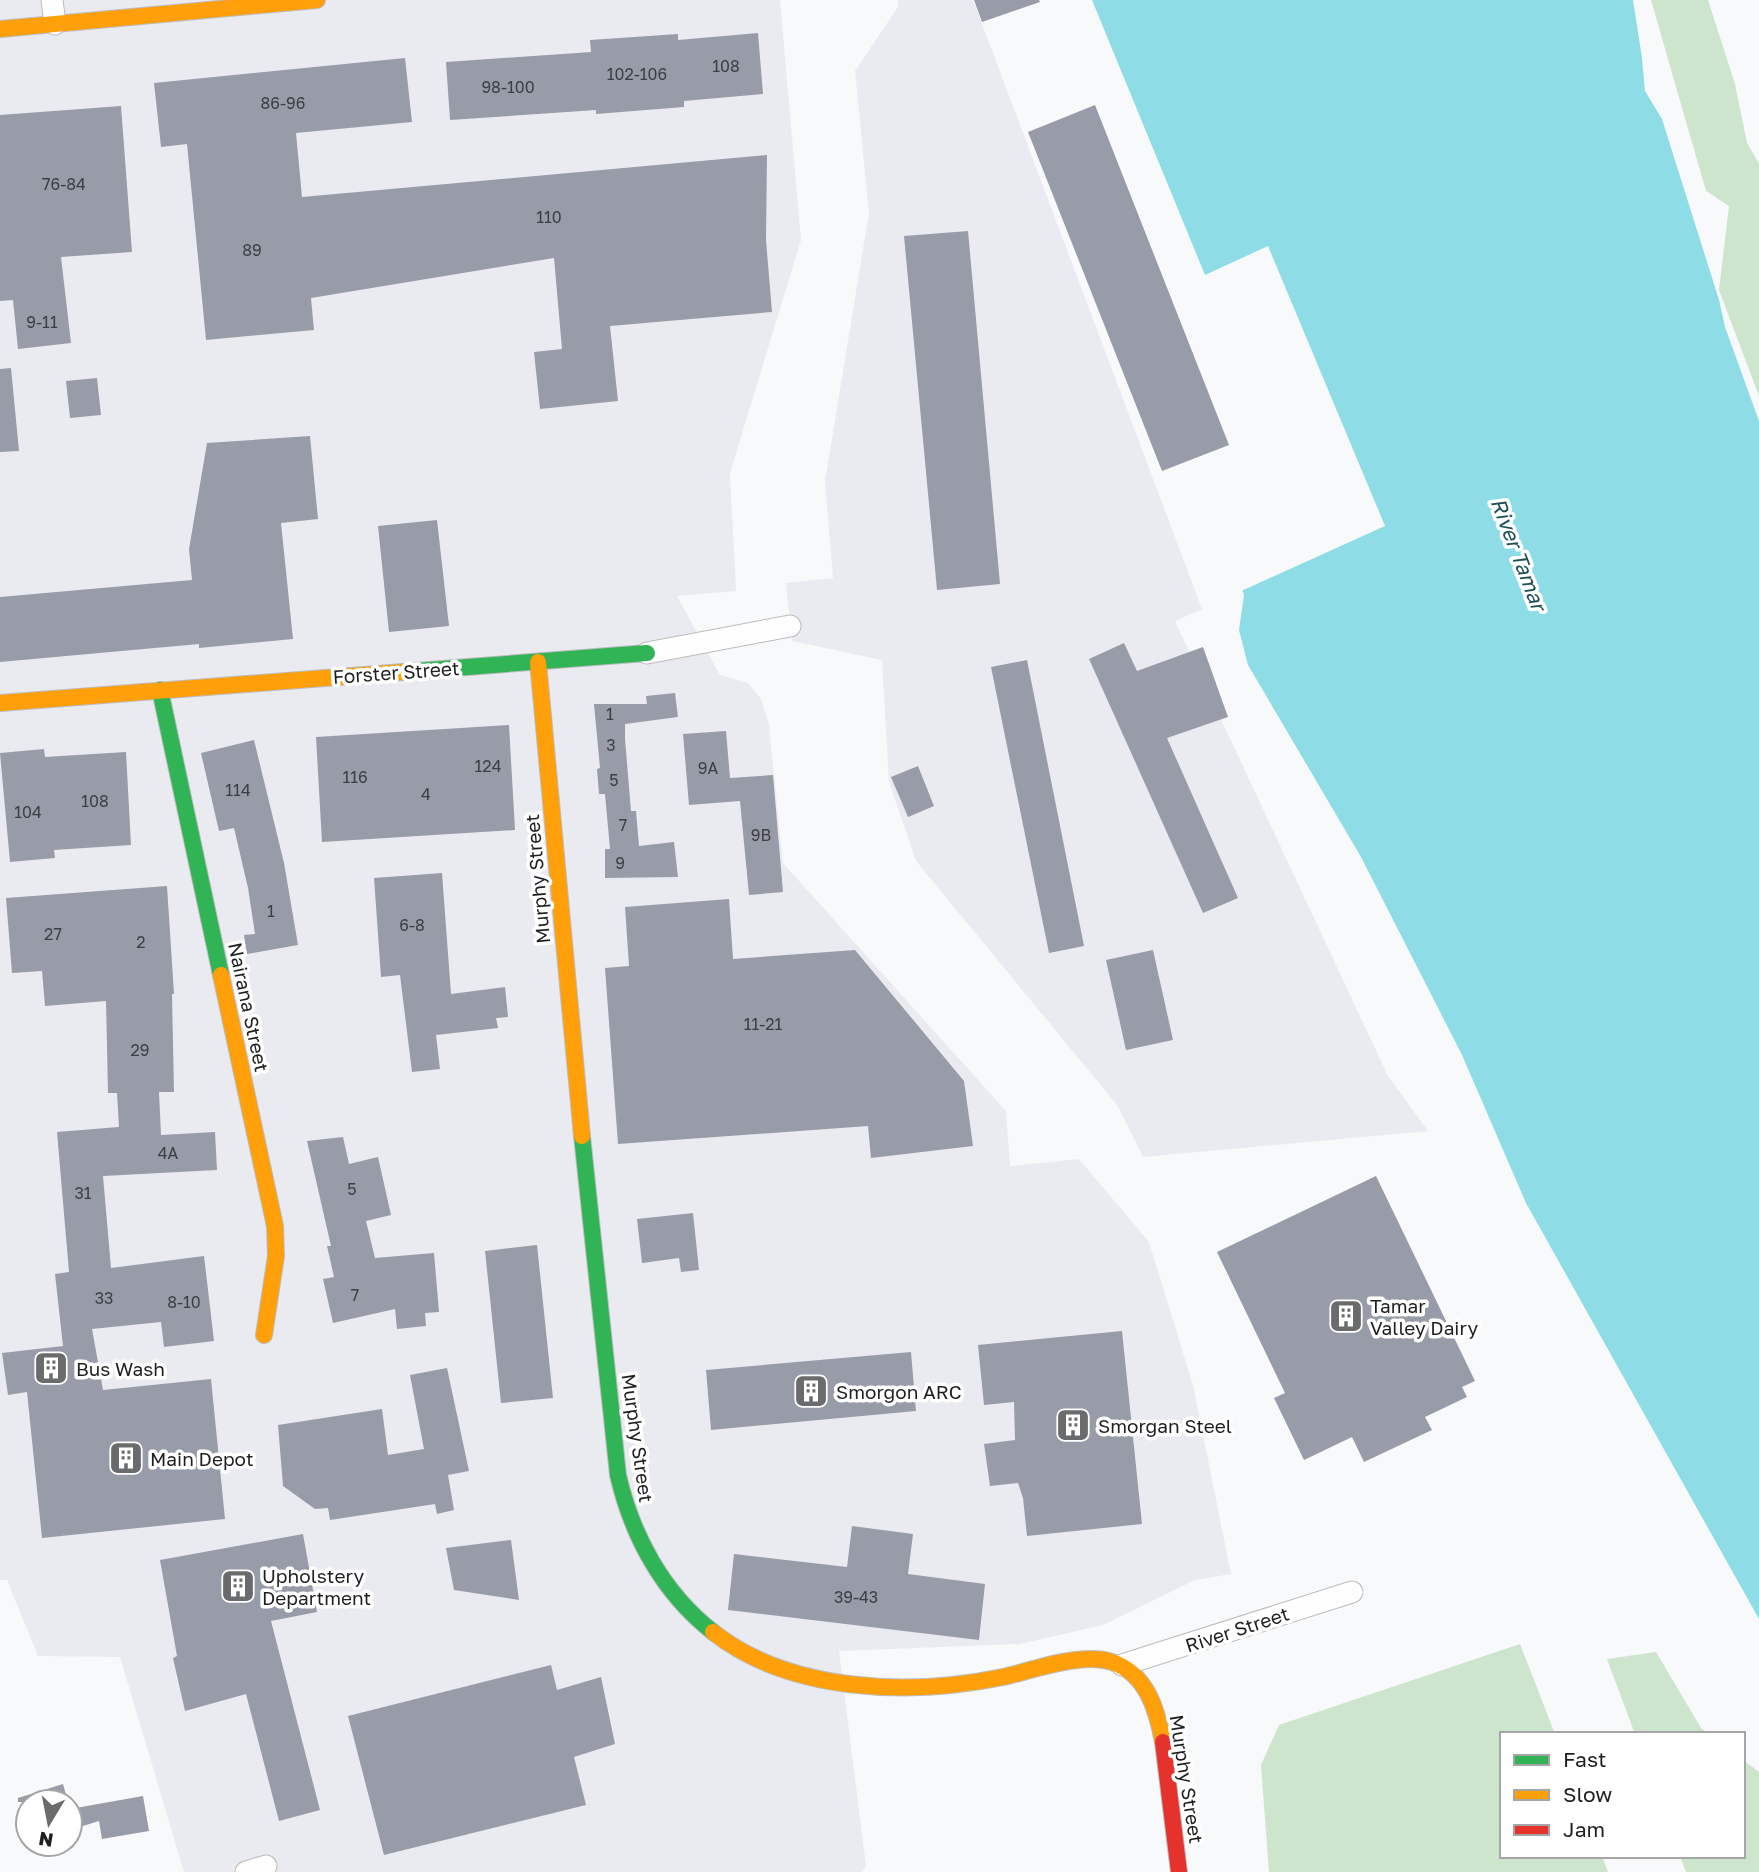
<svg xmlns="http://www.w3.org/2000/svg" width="1759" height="1872" font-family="'Golos Text',sans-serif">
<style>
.built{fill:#eaebf1}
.green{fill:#cde4cd}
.water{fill:#8edce6}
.pier{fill:#f8f9fa}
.building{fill:#989ca8}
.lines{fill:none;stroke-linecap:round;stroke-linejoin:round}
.street-casing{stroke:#bcbcbd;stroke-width:23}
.fast-casing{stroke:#bcbcbd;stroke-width:18}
.slow-casing{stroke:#bcbcbd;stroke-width:18}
.jam-casing{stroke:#bcbcbd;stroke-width:18}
.street{stroke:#fefefe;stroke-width:21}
.fast{stroke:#30b455;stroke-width:16}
.slow{stroke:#ff9f0a;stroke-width:16}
.jam{stroke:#e5322d;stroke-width:16}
.labels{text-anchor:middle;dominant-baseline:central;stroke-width:7;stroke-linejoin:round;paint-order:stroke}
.number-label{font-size:16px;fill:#3c3e42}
.street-label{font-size:19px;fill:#1e1f20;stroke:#fff}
.poi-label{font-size:19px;fill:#1e1f20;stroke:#fff;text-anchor:start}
.water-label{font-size:21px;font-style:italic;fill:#205157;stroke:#fff}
</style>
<rect width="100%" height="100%" fill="#f8f9fa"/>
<path class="built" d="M0,0H780L801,240L730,473L736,591L677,596L720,675L748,683L761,699L769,725L783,863L1006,1111L1010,1166L1079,1159L1149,1242L1193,1385L1231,1574L1195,1580L1103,1625L1020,1644L839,1651L866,1866L862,1872H184L120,1657L38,1656L7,1580H0Z
M898,0H973L1202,609L1175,621L1388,1076L1428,1131L1143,1157L1117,1105L916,861L889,782L882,660L792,641L786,583L833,578L825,481L869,213L855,71L898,7Z"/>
<path class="green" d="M1651,0H1708L1735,84L1747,143L1759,164V396L1719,290L1729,206L1706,191Z
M1520,1644L1555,1734H1502V1856H1602L1608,1872H1269L1261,1765L1279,1725Z
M1656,1652L1701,1728L1709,1734H1635L1607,1659Z
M1743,1760L1759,1772V1872H1686L1680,1856H1743Z"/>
<path class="water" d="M1006,0H1633L1642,58L1645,91L1662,119L1719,300L1725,327L1759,421V1619L1526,1203L1462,1055L1361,857L1248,665L1239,630L1244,595L1126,273Z"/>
<path class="pier" d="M1003,0H1092L1205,275L1268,246L1385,526L1239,592L1123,275Z"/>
<path class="building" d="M974,0H1039L1040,2L982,22Z
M758,33L763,94L684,101V107L596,114V110L450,120L446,62L591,52L590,40L678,34V40Z
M405,58L412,122L296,133L302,197L767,155L766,240L772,312L610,326L618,401L540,409L534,352L562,349L554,258L311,298L314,330L206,340L187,144L161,147L154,83Z
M1095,105L1229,445L1162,471L1028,132Z
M121,106L132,252L61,257L71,343L18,349L13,300L0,301V115Z
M968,231L1000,584L937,590L904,236Z
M11,368L19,451L0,452V369Z
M97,378L101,415L70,418L66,381Z
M310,436L318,519L281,523L293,639L199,648V644L0,662V597L192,580L189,549L207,443Z
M437,520L449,626L389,632L378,526Z
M1124,643L1137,671L1203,647L1228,717L1167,738L1238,898L1203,913L1089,659Z
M1027,660L1084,946L1049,953L991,667Z
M675,693L678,717L625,724V739L631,811H636L639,846L674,842L678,877L605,878V849H610L605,794H599L597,769L600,768L594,704H647L646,696Z
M509,725L515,830L322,842L316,737Z
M726,731L730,778L773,775L783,892L749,895L740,801L689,805L683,734Z
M254,740L284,863L298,945L247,954L244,935L255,934L248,888L234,828L219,831L201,753Z
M44,749L45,757L126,752L131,845L54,850L55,858L10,862L0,753Z
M918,766L934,806L908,817L891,777Z
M442,873L451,994L505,987L508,1017L496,1018L498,1028L436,1035L440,1069L412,1072L400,975L381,977L374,878Z
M167,886L174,994H172L174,1092H159L161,1135L215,1132L217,1170L103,1176L111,1268L204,1256L214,1341L164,1347L161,1322L92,1329L103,1390L211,1379L225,1519L42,1538L27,1392L8,1395L2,1353L63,1346L55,1274L69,1272L57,1132L119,1127L117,1093H108L106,1001L45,1006L42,971L12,973L6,898Z
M729,899L733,959L855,950L964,1081L973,1146L871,1158L868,1126L618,1144L605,968L629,966L625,907Z
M1153,950L1173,1040L1126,1050L1106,960Z
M343,1137L349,1164L378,1157L391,1215L366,1221L375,1258L434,1253L439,1312L425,1313L426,1326L397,1329L395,1309L333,1323L323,1279L334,1277L327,1246H331L307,1141Z
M1376,1176L1475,1381L1462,1387L1467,1397L1425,1417L1432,1430L1364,1462L1352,1437L1304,1460L1274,1398L1285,1393L1217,1252Z
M693,1213L699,1270L681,1272L679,1258L642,1263L637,1219Z
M537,1245L553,1398L501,1403L485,1251Z
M1122,1331L1142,1524L1027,1536L1023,1498L1018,1483L990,1486L984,1444L1015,1440L1014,1402L984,1405L978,1345Z
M911,1352L916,1411L711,1430L706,1370Z
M447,1368L469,1471L448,1475L454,1510L437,1514L435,1504L330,1520L328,1508L315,1509L283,1486L278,1425L382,1409L388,1455L424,1449L410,1375Z
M852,1526L913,1534L908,1574L985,1584L979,1640L728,1610L734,1554L847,1567Z
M303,1534L317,1612L271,1621L320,1810L279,1821L246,1694L185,1711L173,1658L177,1656L160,1560Z
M511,1540L519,1600L454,1590L446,1548Z
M551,1665L557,1690L601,1677L615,1744L574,1757L586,1805L384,1855L348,1716Z
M63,1784L68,1802H18V1798Z
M143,1796L149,1831L102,1839L99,1821L70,1830V1809Z"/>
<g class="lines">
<g class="street-casing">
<path id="street" d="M52,0L55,24
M647,653L790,626
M1122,1665L1352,1592
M246,1872L266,1866"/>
</g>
<g class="fast-casing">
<path id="fast" d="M403,672L647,653
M160,690L221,975
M582,1136L618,1475C632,1536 663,1593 713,1632"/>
</g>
<g class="slow-casing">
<path id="slow" d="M0,29L317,0
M538,662L582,1136
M0,703L403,672
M221,975L275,1226L276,1256L264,1335
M713,1632C790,1693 911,1696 1003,1677C1034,1670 1081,1652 1112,1662C1147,1674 1157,1710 1163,1742"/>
</g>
<g class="jam-casing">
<path id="jam" d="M1163,1742L1179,1872"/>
</g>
<use href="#street" class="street"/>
<use href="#fast" class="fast"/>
<use href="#slow" class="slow"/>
<use href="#jam" class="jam"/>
</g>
<defs>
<g id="building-square" transform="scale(1.75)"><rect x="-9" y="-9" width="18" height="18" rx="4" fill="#6a6b6c" stroke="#fff"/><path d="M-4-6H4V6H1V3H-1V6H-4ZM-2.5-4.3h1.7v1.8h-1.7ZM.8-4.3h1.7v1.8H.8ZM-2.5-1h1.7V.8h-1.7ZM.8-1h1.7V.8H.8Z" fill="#fff"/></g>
</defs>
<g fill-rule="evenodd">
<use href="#building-square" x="1346" y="1316"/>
<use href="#building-square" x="51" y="1368"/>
<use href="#building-square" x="811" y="1391"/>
<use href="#building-square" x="1073" y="1425"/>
<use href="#building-square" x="126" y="1458"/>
<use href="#building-square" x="238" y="1586"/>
</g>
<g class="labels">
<g class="number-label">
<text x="726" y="66">108</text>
<text x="637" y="74">102-106</text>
<text x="508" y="87">98-100</text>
<text x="283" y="103">86-96</text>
<text x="64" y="184">76-84</text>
<text x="549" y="217">110</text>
<text x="252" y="250">89</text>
<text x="42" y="322">9-11</text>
<text x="610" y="714">1</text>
<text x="611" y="745">3</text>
<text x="488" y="766">124</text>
<text x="708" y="768">9A</text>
<text x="355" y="777">116</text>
<text x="614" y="780">5</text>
<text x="238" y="790">114</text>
<text x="426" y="794">4</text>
<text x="95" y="801">108</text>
<text x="28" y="812">104</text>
<text x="623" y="825">7</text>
<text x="761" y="835">9B</text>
<text x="620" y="863">9</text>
<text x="271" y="911">1</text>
<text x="412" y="925">6-8</text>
<text x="53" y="934">27</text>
<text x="141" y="942">2</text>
<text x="763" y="1024">11-21</text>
<text x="140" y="1050">29</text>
<text x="168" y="1153">4A</text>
<text x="352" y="1189">5</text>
<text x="83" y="1193">31</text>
<text x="355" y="1295">7</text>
<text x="104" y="1298">33</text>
<text x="184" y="1302">8-10</text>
<text x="856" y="1597">39-43</text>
</g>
<g class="street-label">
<text transform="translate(396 672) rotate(-4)">Forster Street</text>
<text transform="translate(537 879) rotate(-95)">Murphy Street</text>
<text transform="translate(249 1007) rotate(78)">Nairana Street</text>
<text transform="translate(638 1438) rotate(82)">Murphy Street</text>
<text transform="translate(1237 1629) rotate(-18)">River Street</text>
<text transform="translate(1187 1779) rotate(81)">Murphy Street</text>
</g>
<g class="poi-label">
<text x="1370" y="1305">Tamar<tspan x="1370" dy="22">Valley Dairy</tspan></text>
<text x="76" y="1368">Bus Wash</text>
<text x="836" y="1391">Smorgon ARC</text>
<text x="1098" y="1425">Smorgan Steel</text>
<text x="150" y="1458">Main Depot</text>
<text x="262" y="1575">Upholstery<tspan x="262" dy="22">Department</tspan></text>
</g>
<g class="water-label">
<text transform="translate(1519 554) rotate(69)">River Tamar</text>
</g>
</g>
<rect x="1500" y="1732" width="245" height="126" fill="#ffffff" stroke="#a5a5a6" stroke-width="2"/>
<rect x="1514" y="1755" width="35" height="10" fill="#30b455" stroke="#a5a5a6" stroke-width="2"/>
<text x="1563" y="1767" font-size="21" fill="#1e1f20">Fast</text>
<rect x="1514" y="1790" width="35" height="10" fill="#ff9f0a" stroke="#a5a5a6" stroke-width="2"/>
<text x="1563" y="1802" font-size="21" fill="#1e1f20">Slow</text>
<rect x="1514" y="1825" width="35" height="10" fill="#e5322d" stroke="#a5a5a6" stroke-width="2"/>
<text x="1563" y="1837" font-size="21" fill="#1e1f20">Jam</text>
<g transform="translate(49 1823) rotate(190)"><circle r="33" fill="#ffffff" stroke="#a5a5a6" stroke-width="2"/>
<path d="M0-5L12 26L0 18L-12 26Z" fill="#6a6b6c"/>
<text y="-10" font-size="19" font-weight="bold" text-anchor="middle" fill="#1e1f20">N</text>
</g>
</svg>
